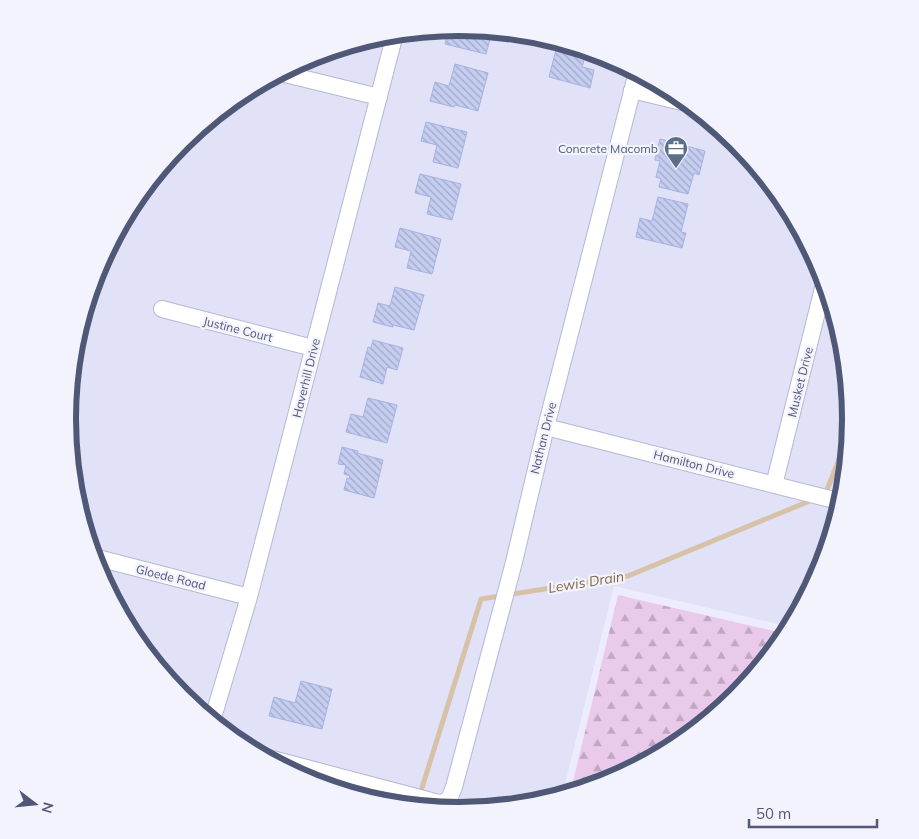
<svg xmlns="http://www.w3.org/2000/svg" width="919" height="839" font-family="Mulish,sans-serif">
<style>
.residential{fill:#e1e1f8}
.forest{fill:url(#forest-firs)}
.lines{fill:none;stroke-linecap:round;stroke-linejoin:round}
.stream{stroke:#d7c2a7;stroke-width:5}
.building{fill:url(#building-back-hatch);stroke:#a6b3e2}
.minor-casing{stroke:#b4b9d1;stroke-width:18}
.minor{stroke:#fff;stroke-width:16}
.labels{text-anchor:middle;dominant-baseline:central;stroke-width:4.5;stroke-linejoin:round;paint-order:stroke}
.service-label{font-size:12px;fill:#4e5e75;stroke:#f3f3fe;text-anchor:end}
.street-label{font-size:12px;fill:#4f5877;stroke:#f3f3fe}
.water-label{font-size:14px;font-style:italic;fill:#826846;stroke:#f3f3fe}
.rim{fill:none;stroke:#4f5877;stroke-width:6}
</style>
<defs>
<pattern id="forest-firs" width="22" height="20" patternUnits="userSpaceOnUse" patternTransform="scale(1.25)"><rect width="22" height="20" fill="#eacaea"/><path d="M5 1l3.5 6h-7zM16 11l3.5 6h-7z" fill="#c0a7c2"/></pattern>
<pattern id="building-back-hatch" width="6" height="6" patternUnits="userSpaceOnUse" patternTransform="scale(1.25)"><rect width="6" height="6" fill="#c5cdf0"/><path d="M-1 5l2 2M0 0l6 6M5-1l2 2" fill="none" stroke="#a2a9c7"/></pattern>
</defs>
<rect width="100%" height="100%" fill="#edecfc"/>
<path class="residential" d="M460,28L536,35L610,57L678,94L737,143L786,202L822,270L844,343L851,420L844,496L822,570L791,627L614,586L562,796L536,804L459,811L383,804L309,782L241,745L182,696L133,637L97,569L75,496L68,419L75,343L97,269L134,201L183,142L242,93L310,57L383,35Z"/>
<path class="forest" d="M618,595L787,634L736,697L677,746L609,782L570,794Z"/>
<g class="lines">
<path class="stream" d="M825,495L850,431
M416,807L481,599L628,576L812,500"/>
</g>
<path class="building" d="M460,28L492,31L486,54L445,44L449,29Z
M558,42L589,51L588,57L585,56L582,67L594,70L590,88L549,77Z
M455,64L488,73L478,111L455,105L454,107L430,101L435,82L449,86Z
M426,122L467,132L458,168L433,162L437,145L421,141Z
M660,139L705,151L699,175L694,173L688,194L659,187L661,179L656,177L660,161L655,160Z
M420,174L461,184L452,220L427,214L431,197L415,193Z
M658,197L688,204L681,232L686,233L682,248L636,237L640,218L652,221Z
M400,228L441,239L432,274L407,268L411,251L395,247Z
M395,287L424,295L414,330L393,325V327L373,322L378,303L390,306Z
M373,340L403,348L397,370L387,367L383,384L360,377L368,347L371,348Z
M368,398L397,405L387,443L346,432L351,414L363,417Z
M342,447L358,451L357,453L383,460L374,498L344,490L347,478L349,479L350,476L344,474L346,465L338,464Z
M301,681L332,689L322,729L269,716L274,697L295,703Z"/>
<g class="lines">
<g class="minor-casing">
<path id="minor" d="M281,73L379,97
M632,90L690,104
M162,309L313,348
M546,427L842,502
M774,485L825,280
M94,557L249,597
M212,721L249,597L395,34
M261,756L439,803L445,802L450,797L454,787L514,562L546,427L637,72"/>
</g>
<use href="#minor" class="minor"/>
</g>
<defs>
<g id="office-pin" transform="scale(1.25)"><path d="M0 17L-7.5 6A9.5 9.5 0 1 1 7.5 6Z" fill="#5c6f8a" stroke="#f3f3fe"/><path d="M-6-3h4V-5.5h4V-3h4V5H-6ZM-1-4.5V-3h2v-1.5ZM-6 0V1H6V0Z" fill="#fff"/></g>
</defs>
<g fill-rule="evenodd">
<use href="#office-pin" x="676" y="148"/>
</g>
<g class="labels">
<g class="service-label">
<text x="658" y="148">Concrete Macomb</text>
</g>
<g class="street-label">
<text transform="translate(238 329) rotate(14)">Justine Court</text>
<text transform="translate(306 378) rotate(-76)">Haverhill Drive</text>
<text transform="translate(800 382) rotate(-76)">Musket Drive</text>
<text transform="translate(543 438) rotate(-76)">Nathan Drive</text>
<text transform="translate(694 464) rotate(14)">Hamilton Drive</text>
<text transform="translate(171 577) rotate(14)">Gloede Road</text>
</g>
<g class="water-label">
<text transform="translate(586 582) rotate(-9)">Lewis Drain</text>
</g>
</g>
<path d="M0 0H919V839H0ZM76 419a383 383 0 1 1 766 0a383 383 0 1 1-766 0Z" fill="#f3f3fe" fill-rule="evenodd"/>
<path class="rim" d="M76 419a383 383 0 1 1 766 0a383 383 0 1 1-766 0Z"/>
<g transform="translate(35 804) rotate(106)" stroke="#f3f3fe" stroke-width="4" paint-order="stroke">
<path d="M0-4L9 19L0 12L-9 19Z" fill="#4f5877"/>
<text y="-8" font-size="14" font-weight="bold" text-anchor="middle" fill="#4f5877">N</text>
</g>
<path d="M749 819v8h128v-8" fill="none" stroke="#4f5877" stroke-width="2.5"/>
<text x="756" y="819" font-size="15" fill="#4f5877" stroke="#f3f3fe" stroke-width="4" paint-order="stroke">50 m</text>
</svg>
